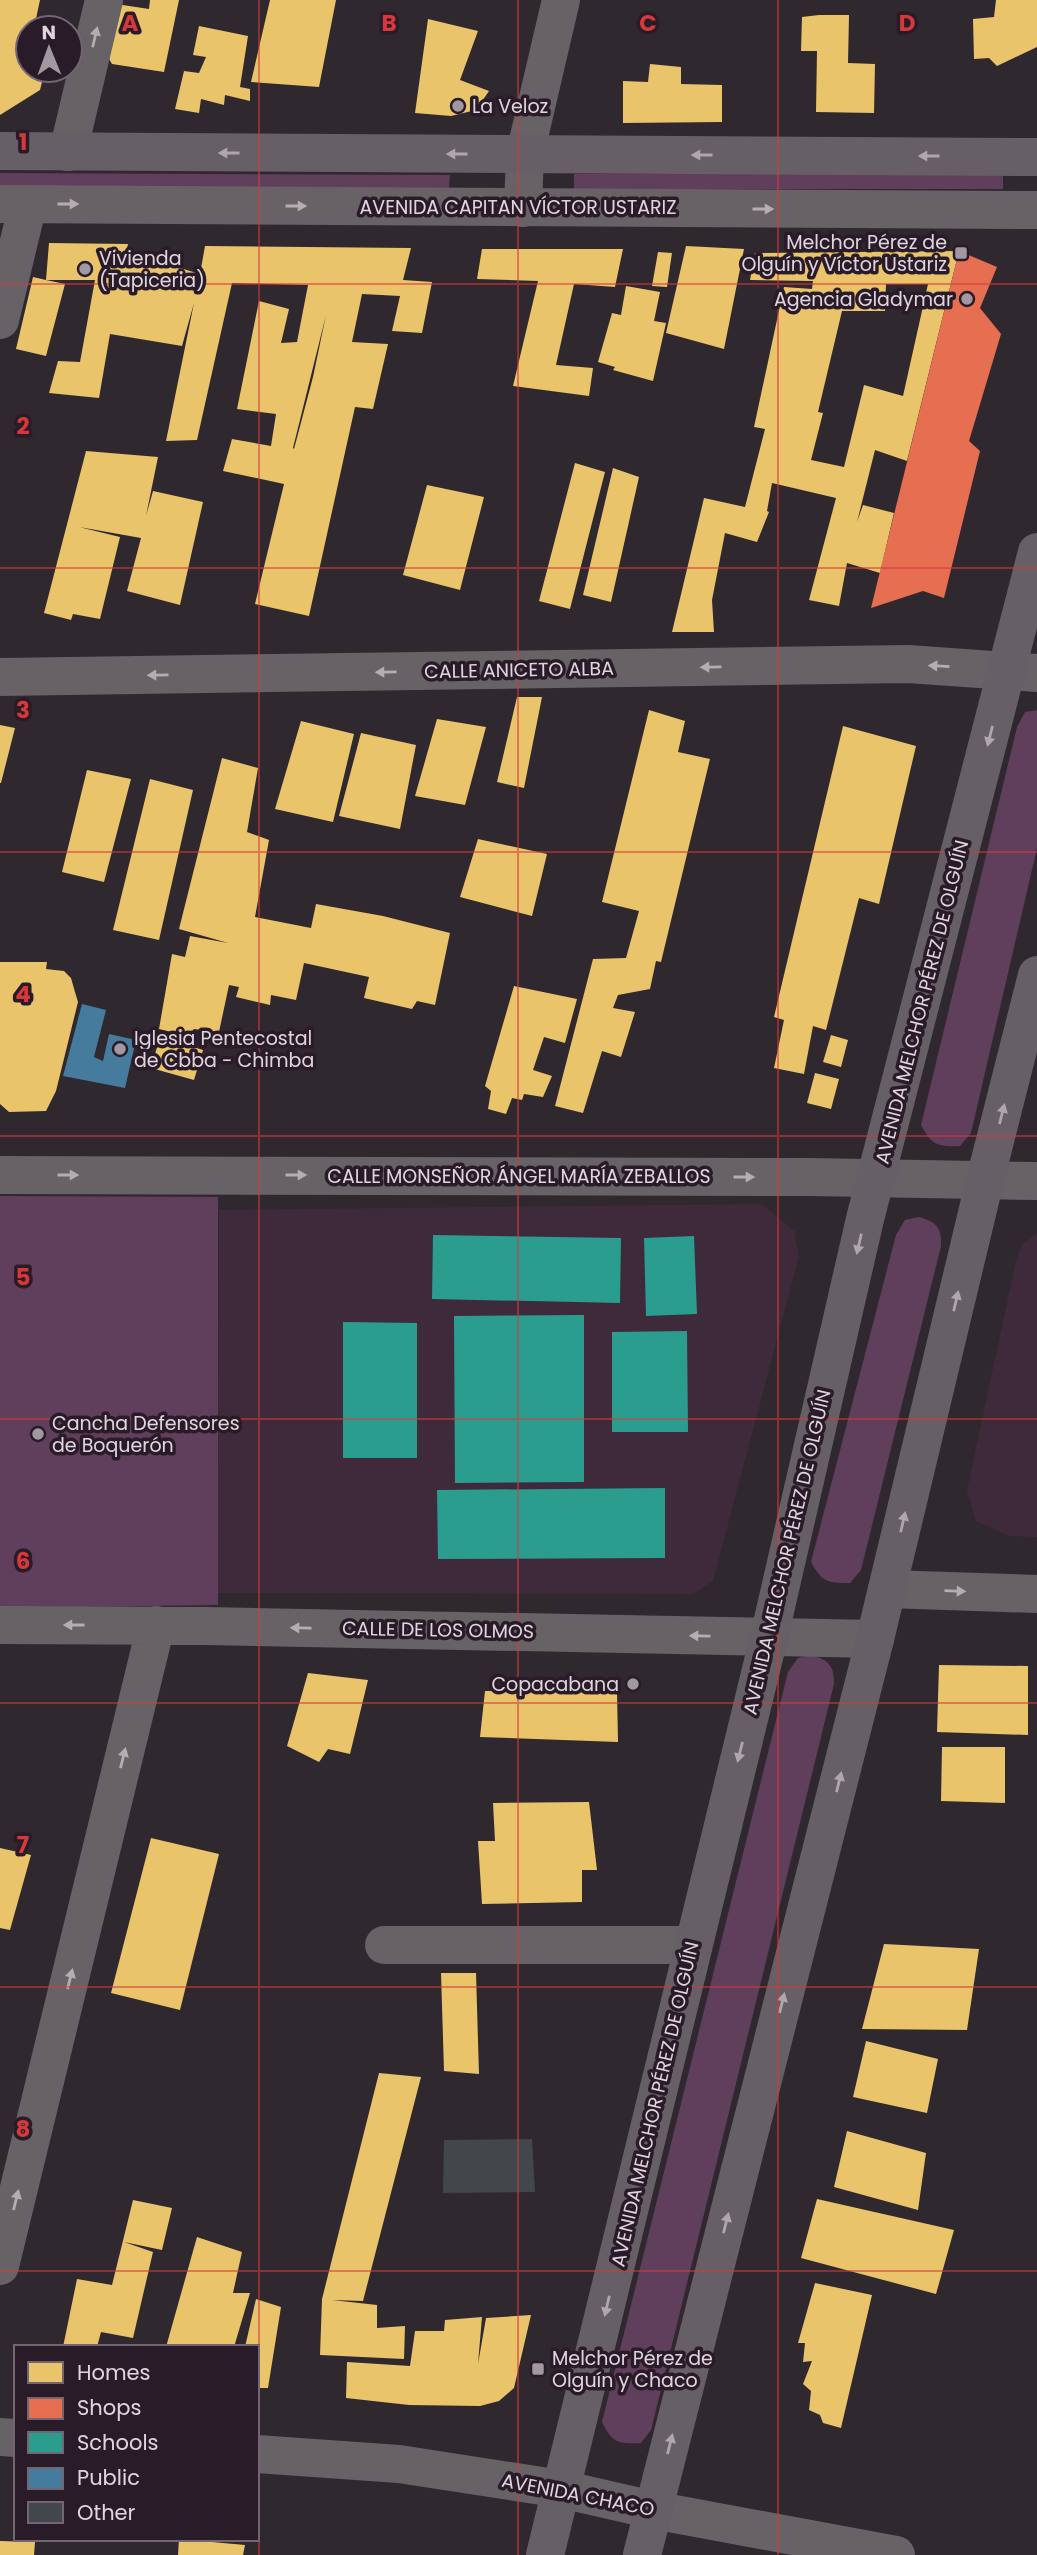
<svg xmlns="http://www.w3.org/2000/svg" width="1037" height="2555" font-family="Poppins,sans-serif">
<style>
.built{fill:#3e2a3b}
.green{fill:#603f5c}
.homes{fill:#e9c46a;fill-rule:evenodd}
.shops{fill:#e76f51}
.schools{fill:#2a9d8f}
.public{fill:#457b9d}
.building{fill:#41474a}
.lines{fill:none;stroke-linecap:round;stroke-linejoin:round}
.minor{stroke:#666265;stroke-width:38}
.major{stroke:#686267;stroke-width:38}
.highway{stroke:#665f65;stroke-width:38}
.oneway{fill:#b5adb4}
.oneway2{fill:#afa6ae}
.oneway3{fill:#b6adb4}
.grid{fill:none;stroke:#d7393a;stroke-width:2;stroke-opacity:0.55}
.poi-dot{fill:#a298a1;stroke:#2a1b28;stroke-width:2.5}
.labels{text-anchor:middle;dominant-baseline:central;stroke-width:7;stroke-linejoin:round;paint-order:stroke}
.poi-label{font-size:19px;fill:#e0d5de;stroke:#2a1b28;text-anchor:start}
.street-label{font-size:19px;fill:#e0d5de;stroke:#2a1b28}
.grid-label{font-size:23px;text-anchor:middle;font-weight:bold;fill:#d7393a;stroke:#2a1b28;stroke-width:7;stroke-linejoin:round;paint-order:stroke}
</style>
<rect width="100%" height="100%" fill="#30282f"/>
<path class="built" d="M762,1204L794,1231L799,1256L713,1581L693,1594L218,1593L219,1210Z
M1037,1233V1537L1009,1536L976,1521L967,1490L1016,1261L1022,1245Z"/>
<path class="green" d="M0,173L450,175L449,188L0,187Z
M574,174H1003V189H574Z
M1037,710V848L971,1133L960,1146C937,1147 932,1145 921,1125L1017,727L1025,712Z
M0,1196L218,1197V1605L0,1608Z
M919,1217C936,1222 942,1227 941,1246L861,1570L850,1583C827,1583 822,1582 811,1562L896,1235L905,1220Z
M812,1655C829,1661 834,1665 834,1684L651,2430L641,2443C618,2444 612,2443 602,2422L788,1672L798,1658Z"/>
<path class="homes" d="M0,0H40L34,28H28V70H45L40,90L0,115Z
M150,0H179L164,72L112,64L105,52L116,4L149,9Z
M270,0H336L319,87L251,82Z
M996,0H1037V47L997,66L989,58L974,59L973,19L994,17Z
M819,15H849L848,63L875,64L874,113L816,112L817,51H801L802,17Z
M428,19L478,31L460,80L489,91L476,110L451,116L415,113Z
M199,26L248,36L240,87L250,89V101L225,95L224,105L201,99L199,113L175,109L184,71L199,73L206,57L193,55Z
M650,64L681,67V84L722,85V122L623,123V81L648,82Z
M49,243L128,244L125,258L154,264L157,255L181,260L180,268L200,274L205,246L411,248L403,280L432,282L422,333L392,331L400,296L362,294L352,342L388,344L373,409L355,407L309,616L255,604L284,484L223,471L232,439L271,446L276,414L237,409L259,301L289,309L281,343L297,342L308,285L232,283L197,440L166,441L194,303L182,346L110,334L99,398L49,393L58,361L80,362L95,280H46L65,284L46,356L16,349L33,277L46,280ZM326,315L313,377L294,449L293,448Z
M686,246L744,249L724,349L666,333Z
M482,249H623L615,287L574,284L556,365L593,368L589,396L513,386L538,281L477,279Z
M959,251L907,461L875,450L857,522L863,505L894,513L880,573L847,563L839,606L809,600L836,498L772,483L767,511L769,512L757,542L725,533L712,600L714,632H672L704,498L745,507L765,429L754,427L784,287L812,289L813,281L750,280L755,253ZM886,284H928L903,396L864,385L844,467L811,460L823,413L818,412L842,311H885Z
M658,252L672,253L667,287L652,286Z
M626,286L660,292L654,321L666,323L653,381L613,370L615,367L598,362L612,313L621,315Z
M86,451L158,457L146,516L153,491L203,502L180,605L127,591L141,538L79,527L120,537L100,619L73,614L71,620L44,613Z
M575,463L605,472L570,609L539,601Z
M613,468L639,477L611,602L583,595Z
M427,485L484,497L460,590L403,575Z
M517,697H542L524,788L497,782Z
M649,710L685,721L678,752L710,759L661,962L656,961L650,989L618,995L613,1008L635,1012L621,1057L602,1051L583,1113L555,1106L593,959L626,958L639,911L602,902Z
M437,719L486,727L465,805L415,796Z
M301,721L354,734L333,822L275,809Z
M0,725L15,728L1,783H0Z
M843,726L916,746L879,904L859,898L826,1030L813,1026L804,1074L774,1068L784,1020L774,1017Z
M361,733L416,745L400,829L339,816Z
M222,758L258,768L247,832L269,840L255,917L311,928L316,904L383,916L450,933L435,1005L417,1001L412,1009L364,998L369,977L304,963L296,1000L271,995L270,1005L236,997L239,987L229,985L219,1032L194,1029L188,1036L159,1029L172,954L185,957L190,936L228,943L179,929Z
M87,770L131,779L104,882L62,872Z
M150,779L193,790L159,940L113,930Z
M478,839L547,854L532,916L460,897Z
M0,962H47L46,969L64,971L71,978L75,992L78,1002L56,1091L46,1111L9,1112L0,1104Z
M514,986L577,999L565,1043L544,1037L533,1070L552,1076L543,1097L524,1094L522,1100L512,1098L506,1114L488,1109L491,1091L485,1086Z
M831,1035L848,1040L841,1067L823,1062Z
M160,1037L203,1050L194,1080L151,1068Z
M815,1073L839,1079L831,1109L807,1103Z
M939,1665L1028,1666V1735L937,1732Z
M308,1673L368,1680L350,1754L328,1749L319,1762L287,1746Z
M485,1691L617,1692L618,1742L480,1737Z
M942,1747H1005V1803L941,1801Z
M589,1802L597,1870H582V1902L482,1904L478,1841H495L493,1803Z
M151,1838L219,1854L180,2010L111,1993Z
M0,1848L31,1855L10,1930L0,1928Z
M884,1944L979,1949L967,2030L862,2029Z
M441,1973H476L479,2074L444,2071Z
M866,2041L938,2059L927,2113L853,2097Z
M379,2073L421,2077L363,2301L332,2300L377,2305V2328L405,2326L404,2359L320,2355L322,2299Z
M847,2131L926,2153L918,2210L834,2187Z
M817,2199L954,2230L936,2294L801,2258Z
M133,2200L172,2208L162,2250L124,2242L153,2252L133,2338L101,2332L97,2347H63L77,2279L112,2285Z
M197,2237L242,2252L233,2293H250L234,2347H166Z
M815,2283L872,2295L841,2428L823,2423L820,2415L809,2410L811,2391L803,2384L812,2361L803,2362L805,2343H798Z
M256,2299L281,2307L268,2388H257V2347H245Z
M531,2315L514,2388L499,2401L480,2406L409,2405L346,2398L347,2362L410,2366L415,2331H444L445,2320L482,2317L478,2364L486,2318Z
M179,2539L245,2545L243,2555H178Z
M0,2541L35,2542L34,2555H0Z"/>
<path class="shops" d="M959,251L997,267L980,308L1001,334L969,441L980,451L944,598L923,591L871,608Z"/>
<path class="schools" d="M433,1235L621,1238L620,1303L432,1299Z
M694,1236L697,1314L646,1316L644,1238Z
M584,1315V1482L455,1483L454,1316Z
M343,1322L417,1323V1458H343Z
M687,1331L688,1432H612V1332Z
M665,1488V1558L438,1559L437,1490Z"/>
<path class="public" d="M82,1004L106,1010L94,1057L103,1061L109,1034L136,1040L125,1088L63,1076Z"/>
<path class="building" d="M532,2139L535,2192L443,2193L444,2140Z"/>
<g class="lines">
<path class="minor" d="M68,152L104,0
M523,208L525,154L561,0
M0,320L28,204
M0,677L908,664L1037,673
M0,1175L810,1177L1037,1181
M887,1589L1037,1594
M0,1625L206,1626L875,1639
M384,1945H692
M0,2266L156,1625
M0,2437L16,2438
M257,2454L399,2464L561,2489L653,2510L896,2555"/>
<path class="major" d="M0,204L1037,210"/>
<path class="highway" d="M0,151L1037,157
M545,2555L769,1637L865,1219L1037,552
M642,2555L875,1639L985,1180L1037,975"/>
</g>
<defs><path id="oneway-solid" d="M-6-.8H1V-3.2L6.5 0L1 3.2V.8H-6Z" transform="scale(1.75)"/></defs>
<g class="oneway">
<use href="#oneway-solid" transform="translate(95 37) rotate(-77)"/>
<use href="#oneway-solid" transform="translate(939 666) rotate(-177)"/>
<use href="#oneway-solid" transform="translate(711 667) rotate(179)"/>
<use href="#oneway-solid" transform="translate(386 672) rotate(179)"/>
<use href="#oneway-solid" transform="translate(158 675) rotate(179)"/>
<use href="#oneway-solid" transform="translate(68 1175)"/>
<use href="#oneway-solid" transform="translate(296 1175)"/>
<use href="#oneway-solid" transform="translate(744 1177)"/>
<use href="#oneway-solid" transform="translate(955 1591) rotate(2)"/>
<use href="#oneway-solid" transform="translate(74 1625) rotate(-180)"/>
<use href="#oneway-solid" transform="translate(301 1628) rotate(-179)"/>
<use href="#oneway-solid" transform="translate(700 1636) rotate(-179)"/>
<use href="#oneway-solid" transform="translate(123 1758) rotate(-76)"/>
<use href="#oneway-solid" transform="translate(70 1979) rotate(-76)"/>
<use href="#oneway-solid" transform="translate(16 2200) rotate(-76)"/>
</g>
<g class="oneway2">
<use href="#oneway-solid" transform="translate(229 153) rotate(-180)"/>
<use href="#oneway-solid" transform="translate(457 154) rotate(-180)"/>
<use href="#oneway-solid" transform="translate(702 155) rotate(-180)"/>
<use href="#oneway-solid" transform="translate(929 156) rotate(-180)"/>
<use href="#oneway-solid" transform="translate(990 736) rotate(104)"/>
<use href="#oneway-solid" transform="translate(1002 1114) rotate(-76)"/>
<use href="#oneway-solid" transform="translate(859 1244) rotate(103)"/>
<use href="#oneway-solid" transform="translate(956 1301) rotate(-77)"/>
<use href="#oneway-solid" transform="translate(903 1522) rotate(-77)"/>
<use href="#oneway-solid" transform="translate(740 1752) rotate(104)"/>
<use href="#oneway-solid" transform="translate(839 1782) rotate(-76)"/>
<use href="#oneway-solid" transform="translate(782 2003) rotate(-76)"/>
<use href="#oneway-solid" transform="translate(726 2223) rotate(-76)"/>
<use href="#oneway-solid" transform="translate(607 2306) rotate(103)"/>
<use href="#oneway-solid" transform="translate(670 2444) rotate(-76)"/>
</g>
<g class="oneway3">
<use href="#oneway-solid" transform="translate(68 204)"/>
<use href="#oneway-solid" transform="translate(296 206)"/>
<use href="#oneway-solid" transform="translate(763 209)"/>
</g>
<path class="grid" d="M259,0V2555M518,0V2555M778,0V2555M0,284H1037M0,568H1037M0,852H1037M0,1136H1037M0,1419H1037M0,1703H1037M0,1987H1037M0,2271H1037"/>
<g class="poi-dot">
<circle cx="458" cy="106" r="7"/>
<rect x="954" y="246" width="14" height="14" rx="3.5"/>
<circle cx="85" cy="269" r="7"/>
<circle cx="967" cy="299" r="7"/>
<circle cx="120" cy="1049" r="7"/>
<circle cx="38" cy="1434" r="7"/>
<circle cx="633" cy="1684" r="7"/>
<rect x="531" y="2362" width="14" height="14" rx="3.5"/>
</g>
<g class="labels">
<g class="poi-label">
<text x="472" y="106">La Veloz</text>
<text x="947" y="242" text-anchor="end">Melchor Pérez de<tspan x="947" dy="22">Olguín y Víctor Ustariz</tspan></text>
<text x="99" y="258">Vivienda<tspan x="99" dy="22">(Tapiceria)</tspan></text>
<text x="953" y="299" text-anchor="end">Agencia Gladymar</text>
<text x="134" y="1038">Iglesia Pentecostal<tspan x="134" dy="22">de Cbba - Chimba</tspan></text>
<text x="52" y="1423">Cancha Defensores<tspan x="52" dy="22">de Boquerón</tspan></text>
<text x="619" y="1684" text-anchor="end">Copacabana</text>
<text x="552" y="2358">Melchor Pérez de<tspan x="552" dy="22">Olguín y Chaco</tspan></text>
</g>
<g class="street-label">
<text x="518" y="207">AVENIDA CAPITAN VÍCTOR USTARIZ</text>
<text transform="translate(519 670) rotate(-1)">CALLE ANICETO ALBA</text>
<text transform="translate(922 1002) rotate(-76)">AVENIDA MELCHOR PÉREZ DE OLGUÍN</text>
<text x="519" y="1176">CALLE MONSEÑOR ÁNGEL MARÍA ZEBALLOS</text>
<text transform="translate(787 1552) rotate(-77)">AVENIDA MELCHOR PÉREZ DE OLGUÍN</text>
<text transform="translate(438 1630) rotate(1)">CALLE DE LOS OLMOS</text>
<text transform="translate(655 2104) rotate(-77)">AVENIDA MELCHOR PÉREZ DE OLGUÍN</text>
<text transform="translate(578 2495) rotate(11)">AVENIDA CHACO</text>
</g>
</g>
<g class="grid-label">
<text x="130" y="31">A</text>
<text x="389" y="31">B</text>
<text x="648" y="31">C</text>
<text x="907" y="31">D</text>
<text x="23" y="150">1</text>
<text x="23" y="434">2</text>
<text x="23" y="718">3</text>
<text x="23" y="1002">4</text>
<text x="23" y="1285">5</text>
<text x="23" y="1569">6</text>
<text x="23" y="1853">7</text>
<text x="23" y="2137">8</text>
</g>
<rect x="14" y="2345" width="245" height="196" fill="#2a1b28" stroke="#736571" stroke-width="2"/>
<rect x="28" y="2362" width="35" height="21" fill="#e9c46a" stroke="#736571" stroke-width="2"/>
<text x="77" y="2380" font-size="21" fill="#e0d5de">Homes</text>
<rect x="28" y="2398" width="35" height="21" fill="#e76f51" stroke="#736571" stroke-width="2"/>
<text x="77" y="2415" font-size="21" fill="#e0d5de">Shops</text>
<rect x="28" y="2432" width="35" height="21" fill="#2a9d8f" stroke="#736571" stroke-width="2"/>
<text x="77" y="2450" font-size="21" fill="#e0d5de">Schools</text>
<rect x="28" y="2468" width="35" height="21" fill="#457b9d" stroke="#736571" stroke-width="2"/>
<text x="77" y="2485" font-size="21" fill="#e0d5de">Public</text>
<rect x="28" y="2502" width="35" height="21" fill="#41474a" stroke="#736571" stroke-width="2"/>
<text x="77" y="2520" font-size="21" fill="#e0d5de">Other</text>
<g transform="translate(49 49) rotate(359)"><circle r="33" fill="#2a1b28" stroke="#736571" stroke-width="2"/>
<path d="M0-5L12 26L0 18L-12 26Z" fill="#a298a1"/>
<text y="-10" font-size="19" font-weight="bold" text-anchor="middle" fill="#e0d5de">N</text>
</g>
</svg>
